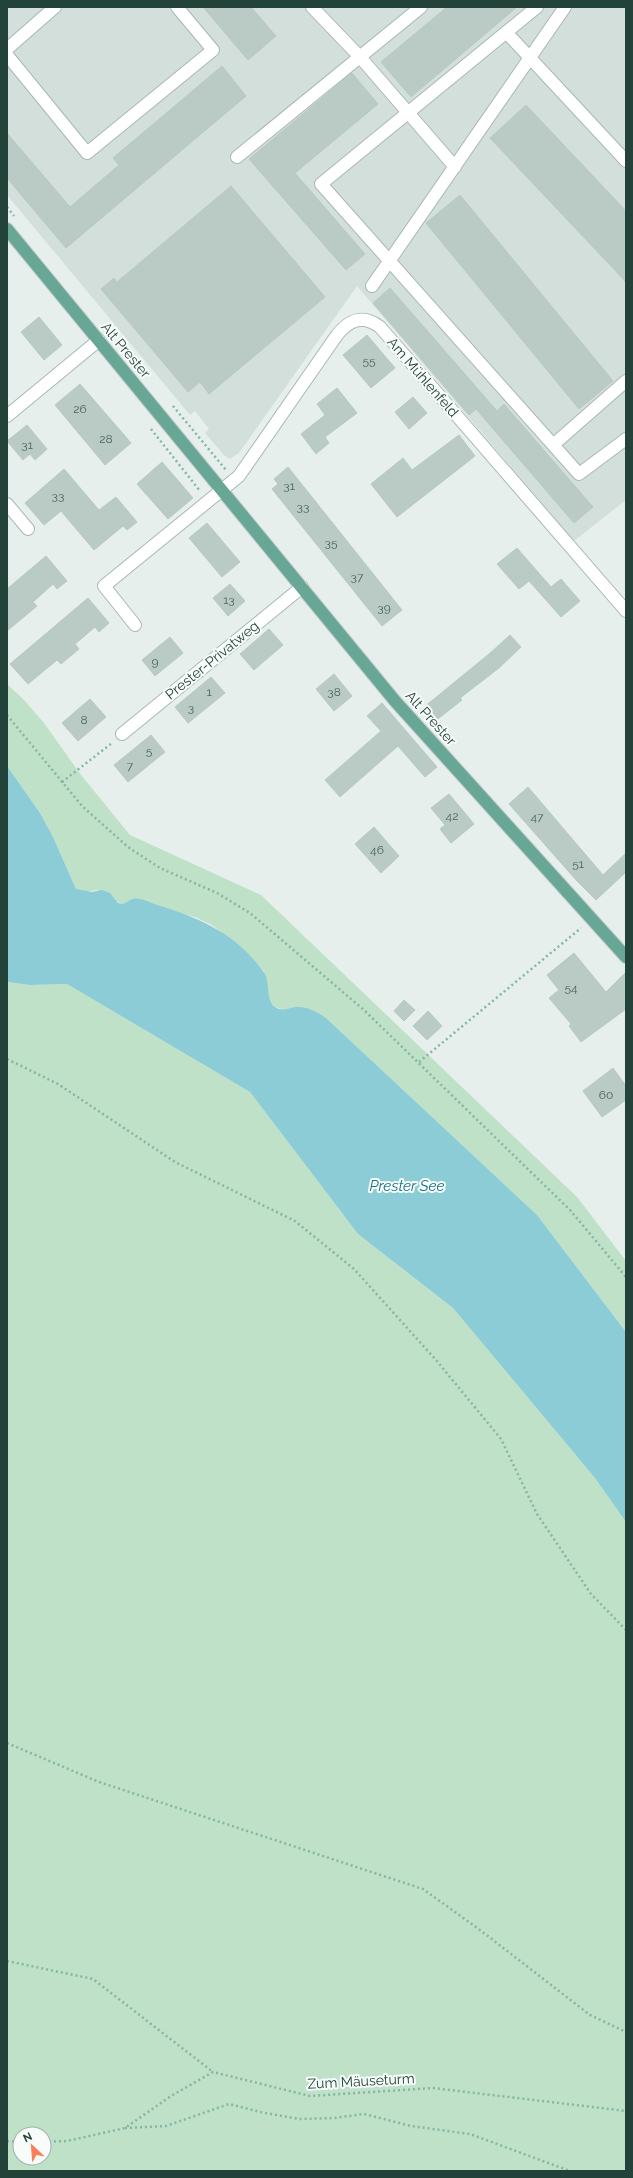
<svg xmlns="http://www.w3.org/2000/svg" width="633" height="2178" font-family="Raleway,sans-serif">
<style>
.built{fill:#d3dfda}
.green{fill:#bee1c7;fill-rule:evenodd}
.water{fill:#8bccd7}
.building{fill:#bacac4;stroke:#b7cac2}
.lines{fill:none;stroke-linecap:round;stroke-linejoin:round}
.minor-casing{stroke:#a8b8b2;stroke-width:14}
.major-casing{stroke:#c1cac8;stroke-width:14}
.path{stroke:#84b5a5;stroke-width:2.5;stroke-dasharray:2 3;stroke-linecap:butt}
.minor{stroke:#fff;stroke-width:12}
.major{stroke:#68a796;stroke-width:12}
.labels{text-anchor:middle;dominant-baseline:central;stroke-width:4;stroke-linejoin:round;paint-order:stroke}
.number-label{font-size:12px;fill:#49655c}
.street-label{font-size:14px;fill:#23433a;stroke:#f7fbf9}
.water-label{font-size:15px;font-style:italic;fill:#187384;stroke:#f7fbf9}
</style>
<rect width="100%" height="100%" fill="#e6efeb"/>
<path class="built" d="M7,7H626V500L574,541L357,286L239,453L230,459L224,455L205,433L209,429L195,411L190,415L7,195Z"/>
<path class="green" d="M7,684L24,700L44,723L81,775L130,835L261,895L577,1197L626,1261V1332L537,1215L326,1018L311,1009L285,1010L275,1007L270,1001L264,971L239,946L212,925L195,917L129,903L123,905L97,890L83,892L76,889L53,837L40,813L7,766Z
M7,982L30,985L67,984L250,1092L358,1234L453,1308L595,1478L626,1522V2171H7ZM20,2134H44V2158H20Z"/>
<path class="water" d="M7,766L40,813L53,837L76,889L92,892L102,890L110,893L118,903L122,904C126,903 130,900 133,899C139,897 151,903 157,905C200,918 235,933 263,971C271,980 265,1000 275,1007C283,1012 288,1008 296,1007C307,1006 318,1012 326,1018L537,1215L626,1332V1522L595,1478L453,1308L358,1234L250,1092L67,984L30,985L7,982Z"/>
<path class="building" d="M203,7H251L276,36L248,60Z
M447,7H517L411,97L381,62Z
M222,66L246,96L66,248L7,178V133L70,207L119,165L113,158Z
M352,73L378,104L295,173L365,254L346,270L249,159Z
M526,105L626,211V282L490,138Z
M231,186L325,297L209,394L200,382L188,392L101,289L114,278L117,282Z
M460,195L613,381L579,409L426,223Z
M390,288L497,411L504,404L593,507L574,523L476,409L469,415L373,303Z
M39,317L62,345L44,360L21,332Z
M367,335L395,368L371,388L343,355Z
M80,384L131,443L105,465L55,405Z
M337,388L357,413L325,437L329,443L316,454L301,434L325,415L317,404Z
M413,397L427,413L409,429L395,412Z
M27,425L47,449L35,460L30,454L23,460L7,441Z
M459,435L475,456L397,517L371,484L403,458L412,470Z
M162,462L193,498L168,519L137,484Z
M288,467L402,610L382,626L272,489L278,484L274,479Z
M64,469L99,510L116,497L137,522L127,530L123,526L94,550L61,511L44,525L25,503Z
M207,523L240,562L222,577L189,538Z
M517,548L551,587L561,579L580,601L561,617L529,581L519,589L497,564Z
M46,556L67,581L57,589L53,584L33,602L37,606L7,631V589Z
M230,584L245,601L228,616L213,598Z
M88,598L109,623L99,632L95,627L75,644L79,649L61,664L57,660L28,684L10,664Z
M269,629L283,645L254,670L240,654Z
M510,635L521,647L499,668L460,698L462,700L434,722L423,708L489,654Z
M170,637L183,653L155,676L142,660Z
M334,674L352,696L334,711L316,689Z
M211,677L225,693L188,723L175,707Z
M90,699L106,717L78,741L62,723Z
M382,703L437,767L425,777L398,746L340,797L325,780L381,731L367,716Z
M151,735L165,752L128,782L114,765Z
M528,787L603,875L626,853V872L596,900L577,881L509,804Z
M449,794L474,824L451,843L440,829L445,825L431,808Z
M374,827L399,856L381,873L355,844Z
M574,953L606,992L626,972V1009L581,1042L569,1026L571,1024L549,998L559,990L547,975Z
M404,1000L415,1010L404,1021L394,1011Z
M428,1011L442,1026L427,1040L413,1026Z
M613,1068L626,1086V1100L602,1117L583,1091Z"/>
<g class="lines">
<g class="minor-casing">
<path id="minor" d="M312,7L360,57L455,167
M537,7L321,184L579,474L626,439
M506,32L626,161
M7,49L55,7
M7,55L87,153L213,50L177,7
M237,157L421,7
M372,286L565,7
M7,416L99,340
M553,445L626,381
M7,504L28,529
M135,625L104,586L239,476L337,335C349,320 363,314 380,327L626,611
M122,734L302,587"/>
</g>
<g class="major-casing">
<path id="major" d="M7,229L395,701L626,957"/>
</g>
<path class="path" d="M7,207L14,216
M173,406L226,470
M151,429L200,491
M7,715L82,806L128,847L160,868L217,893L250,913L364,1010L570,1210L626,1277
M62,782L112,743
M7,1059L58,1084L175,1162L295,1221L354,1269L436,1360L501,1439L537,1514L591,1594L626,1630
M419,1062L581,928
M7,1743L99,1782L423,1889L480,1930L590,2015L626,2032
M7,1961L93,1979L213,2072
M125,2128L166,2126L229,2104L260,2112L299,2119L334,2118L364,2114L411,2126L470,2134L570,2171
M7,2141L20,2142
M44,2142L67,2141L125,2128L171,2096L213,2072L310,2096L433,2088L626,2111"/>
<use href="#minor" class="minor"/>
<use href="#major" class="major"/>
</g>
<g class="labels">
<g class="number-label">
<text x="369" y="361">55</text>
<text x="80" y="409">26</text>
<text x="106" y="439">28</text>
<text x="27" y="445">31</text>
<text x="289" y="486">31</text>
<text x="58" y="496">33</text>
<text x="303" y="507">33</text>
<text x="331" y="543">35</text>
<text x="357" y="577">37</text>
<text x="229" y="600">13</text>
<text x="384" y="608">39</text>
<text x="155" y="662">9</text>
<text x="209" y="692">1</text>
<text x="334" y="692">38</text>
<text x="191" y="708">3</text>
<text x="84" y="720">8</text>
<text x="149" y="751">5</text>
<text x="130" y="766">7</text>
<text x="452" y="816">42</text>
<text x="537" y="817">47</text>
<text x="377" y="850">46</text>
<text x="578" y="864">51</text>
<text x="571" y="988">54</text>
<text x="606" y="1095">60</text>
</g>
<g class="street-label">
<text transform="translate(126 350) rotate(50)">Alt Prester</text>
<text transform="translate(423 377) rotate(49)">Am Mühlenfeld</text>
<text transform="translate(212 660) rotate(-39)">Prester-Privatweg</text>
<text transform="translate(431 718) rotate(48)">Alt Prester</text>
<text transform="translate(361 2081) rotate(-3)">Zum Mäuseturm</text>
</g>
<g class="water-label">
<text x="407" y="1186">Prester See</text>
</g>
</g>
<rect width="633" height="2178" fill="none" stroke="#23433a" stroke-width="16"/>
<g transform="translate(32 2146) rotate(334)"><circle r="19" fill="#f7fbf9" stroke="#a2b1ad"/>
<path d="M0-3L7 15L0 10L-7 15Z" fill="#fa7e59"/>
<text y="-6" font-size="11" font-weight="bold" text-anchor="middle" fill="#23433a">N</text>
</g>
</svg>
